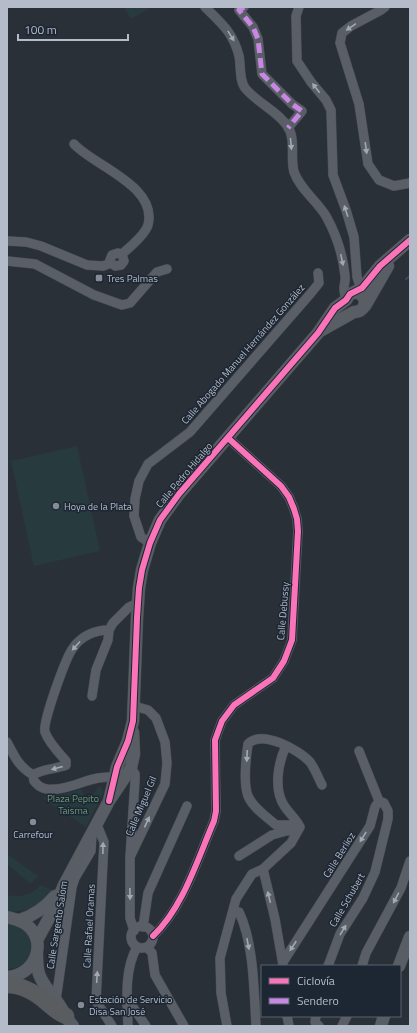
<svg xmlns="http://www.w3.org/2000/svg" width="417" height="1033" font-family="'Titillium Web',sans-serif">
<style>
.green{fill:#273a3e}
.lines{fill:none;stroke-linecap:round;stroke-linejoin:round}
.stream{stroke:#384963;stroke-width:2}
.street-casing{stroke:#484c53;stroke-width:10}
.secondary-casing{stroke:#484c53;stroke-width:13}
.highway-casing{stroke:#474c53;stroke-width:17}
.street{stroke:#5a5e66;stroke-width:9}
.secondary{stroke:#595d64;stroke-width:12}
.highway{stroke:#5a5d60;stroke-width:16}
.quiet{stroke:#c787e3;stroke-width:5;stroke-dasharray:10 5;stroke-linecap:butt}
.cycleway-casing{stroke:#1d2633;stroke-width:8}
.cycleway{stroke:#fb73b8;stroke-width:6}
.oneway{fill:#a2a9b5}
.poi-dot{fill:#848b96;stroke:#1d2633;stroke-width:1.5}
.labels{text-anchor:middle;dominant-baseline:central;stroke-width:3;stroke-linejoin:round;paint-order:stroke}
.poi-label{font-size:10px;fill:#b4bcc9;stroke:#1d2633;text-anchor:start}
.street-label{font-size:10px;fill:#b4bcc9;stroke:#1d2633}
.park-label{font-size:10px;fill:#6b9a76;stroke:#1d2633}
</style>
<rect width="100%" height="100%" fill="#2a3038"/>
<path class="green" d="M124,7H152L131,19Z
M77,446L100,551L34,566L11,461Z
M100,786L103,789V793L86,827L44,799L45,796L66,794L81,789L86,801Z
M7,854L38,876L31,884L7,864Z
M41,885L54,891C37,906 31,913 7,911V895C21,898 31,895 41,885Z
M7,923C11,924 16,924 19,926C41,938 31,969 7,969Z"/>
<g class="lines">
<path class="stream" d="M406,279L410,276"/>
<g class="street-casing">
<path id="street" d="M205,7C221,23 233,32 239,56C241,65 239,80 245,88C257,103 278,111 288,127C296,140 290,158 294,172C300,189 316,200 326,216C336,234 343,255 345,276C346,280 344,284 344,288C344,292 345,296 346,300
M244,7L239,10L253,27L258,39L262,74L292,104L302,111L288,128
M299,7L296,16L297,61L311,82L326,100L331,110L333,175L346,210L354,237L357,277L362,292
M385,7L381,10L351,26L342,33L340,43L359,104L368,164L379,180L394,186L410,183
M74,144C94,166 158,186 148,225C145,235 129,248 122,254
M7,241L26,242L41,246L87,265L103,266L111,263
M7,261L35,264L94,295L122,305L130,303L157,272L167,269
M111,263L115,266L121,265L124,261L122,254
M111,263L110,260L112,255L118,253L122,254
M150,543L141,537L134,516L135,499L139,481L148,464L190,432L311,293L319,283L318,273
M109,630C95,630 81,636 73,648C66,657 42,723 45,732C49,743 59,753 66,761V765C56,769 41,769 33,775L34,781C38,785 40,788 47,789C64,791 82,781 98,778C106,777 113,777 120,775
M92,696L96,670L108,640L109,630L113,623L129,607L138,603
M7,742C15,757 18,766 33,775
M286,746C278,763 273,790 285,807C290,814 296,819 300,827
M359,751L379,801
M131,768L135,774V781L130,857V918L134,931
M97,825L104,842L96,1001L112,1026
M300,827L293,825H276C267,817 253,808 248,796C243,783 246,758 248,744C262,729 299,750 310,762C315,769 318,777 322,785
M239,856L272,835L293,829
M130,857L165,784L167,763L165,742L156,718L148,710L134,706
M263,869L275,919L283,965
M233,911L239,912C254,943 254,992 256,1026
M131 937a11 11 0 1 1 22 0a11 11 0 1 1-22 0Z
M143,927L148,893L187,806
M153,936C183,908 198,858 214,821L216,811L215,740L222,721L234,705L273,678L284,661L292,640L298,531L297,519L294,509L289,497L281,486L228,438
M147,947L152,953L155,975L184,1026
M283,962L370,826L375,807L379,801
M328,966L340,934L363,898L375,872L388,819V811L384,803L379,801
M362,966L366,953L401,888L410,861
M56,1000L72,887L75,878L91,851L92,835
M128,1000L146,1026
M287,1016L289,1026
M316,1016L315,1022L319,1026
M128,1026C127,1000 124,970 137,947
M227,1026L221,993L220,958L236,899L252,874L263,869L291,843L300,827
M342,1026L347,1016"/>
</g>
<g class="secondary-casing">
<path id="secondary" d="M365,306L388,266
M320,331L354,312C369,312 368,291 353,293
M109,801L117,767L128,741L133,721L137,618L139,588L142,570L150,543L160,520L179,494L318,333L335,308L346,300L350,294L362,288L380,266L410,240
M7,917C14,919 21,920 27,925C49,943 34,976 7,977
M20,920C35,915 45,908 55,896
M37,940L54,909L64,885L109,801L131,768L134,754L133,732
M37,954C37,961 37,968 39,974C44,989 59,1000 65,1015
M399,966L410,937
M60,1010L73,1026
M381,1026L384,1016"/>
</g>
<g class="highway-casing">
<path id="highway" d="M7,985C22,985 36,993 47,1003C53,1008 58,1013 66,1016"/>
</g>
<use href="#street" class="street"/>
<use href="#secondary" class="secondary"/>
<use href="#highway" class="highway"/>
<path class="quiet" d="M244,7L239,10L253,27L258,39L262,74L292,104L302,111L288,128"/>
<g class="cycleway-casing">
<path id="cycleway" d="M109,801L117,767L128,741L133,721L137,618L139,588L142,570L150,543L160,520L179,494L318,333L335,308L346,300L350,294L362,288L380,266L410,240
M153,936C183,908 198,858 214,821L216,811L215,740L222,721L234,705L273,678L284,661L292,640L298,531L297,519L294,509L289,497L281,486L228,438"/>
</g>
<use href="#cycleway" class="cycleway"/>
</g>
<defs><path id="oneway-solid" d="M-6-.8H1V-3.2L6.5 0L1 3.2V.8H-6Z"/></defs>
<g class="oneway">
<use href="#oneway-solid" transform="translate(351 27) rotate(146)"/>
<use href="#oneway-solid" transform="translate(231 36) rotate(58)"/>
<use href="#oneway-solid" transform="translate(316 88) rotate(-128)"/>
<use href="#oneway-solid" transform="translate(291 144) rotate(85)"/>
<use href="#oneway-solid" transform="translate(366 148) rotate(82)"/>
<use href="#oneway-solid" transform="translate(346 211) rotate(-108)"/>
<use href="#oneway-solid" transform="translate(342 260) rotate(78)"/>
<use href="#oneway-solid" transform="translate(76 646) rotate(132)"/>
<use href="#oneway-solid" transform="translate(247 756) rotate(93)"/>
<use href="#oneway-solid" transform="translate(57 768) rotate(165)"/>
<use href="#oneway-solid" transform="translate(147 822) rotate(-65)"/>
<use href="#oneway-solid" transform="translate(363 837) rotate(122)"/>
<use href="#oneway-solid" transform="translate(103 848) rotate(-89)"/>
<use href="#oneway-solid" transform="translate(130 894) rotate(89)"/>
<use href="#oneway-solid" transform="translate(269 897) rotate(-104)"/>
<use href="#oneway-solid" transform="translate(396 898) rotate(118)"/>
<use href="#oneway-solid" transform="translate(343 930) rotate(-59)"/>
<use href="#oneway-solid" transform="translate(248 944) rotate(79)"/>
<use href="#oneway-solid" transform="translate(293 946) rotate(123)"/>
<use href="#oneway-solid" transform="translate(97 977) rotate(-87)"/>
</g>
<g class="poi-dot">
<rect x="95" y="274" width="8" height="8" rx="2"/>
<circle cx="56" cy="506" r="4"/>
<circle cx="33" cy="822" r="4"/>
<circle cx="81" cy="1005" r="4"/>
</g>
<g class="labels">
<g class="poi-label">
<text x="107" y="278">Tres Palmas</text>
<text x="64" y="506">Hoya de la Plata</text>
<text x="33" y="834" text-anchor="middle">Carrefour</text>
<text x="89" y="999">Estación de Servicio<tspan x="89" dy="12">Disa San José</tspan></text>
</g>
<g class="street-label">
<text transform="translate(243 354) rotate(-49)">Calle Abogado Manuel Hernández González</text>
<text transform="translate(184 475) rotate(-50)">Calle Pedro Hidalgo</text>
<text transform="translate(283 611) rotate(-85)">Calle Debussy</text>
<text transform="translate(141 806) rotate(-67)">Calle Miguel Gil</text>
<text transform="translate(339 855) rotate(-58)">Calle Berlioz</text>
<text transform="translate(347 900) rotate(-60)">Calle Schubert</text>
<text transform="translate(57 925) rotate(-81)">Calle Sargento Salom</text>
<text transform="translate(89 926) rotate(-87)">Calle Rafael Oramas</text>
</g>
<g class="park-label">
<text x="73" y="798">Plaza Pepito<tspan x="73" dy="12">Taisma</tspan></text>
</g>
</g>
<rect width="417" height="1033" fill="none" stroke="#b4bcc9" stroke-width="16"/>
<rect x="261" y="965" width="140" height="52" fill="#1d2633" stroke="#59626f"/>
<rect x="269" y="978" width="20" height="6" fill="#fb73b8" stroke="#59626f"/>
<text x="297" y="985" font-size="12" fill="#b4bcc9">Ciclovía</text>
<rect x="269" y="998" width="20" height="6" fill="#c787e3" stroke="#59626f"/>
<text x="297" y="1005" font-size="12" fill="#b4bcc9">Sendero</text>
<path d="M18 34v6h110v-6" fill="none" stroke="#b4bcc9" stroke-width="2"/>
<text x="24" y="34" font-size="12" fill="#b4bcc9" stroke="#1d2633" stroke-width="3" paint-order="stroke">100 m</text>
</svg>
